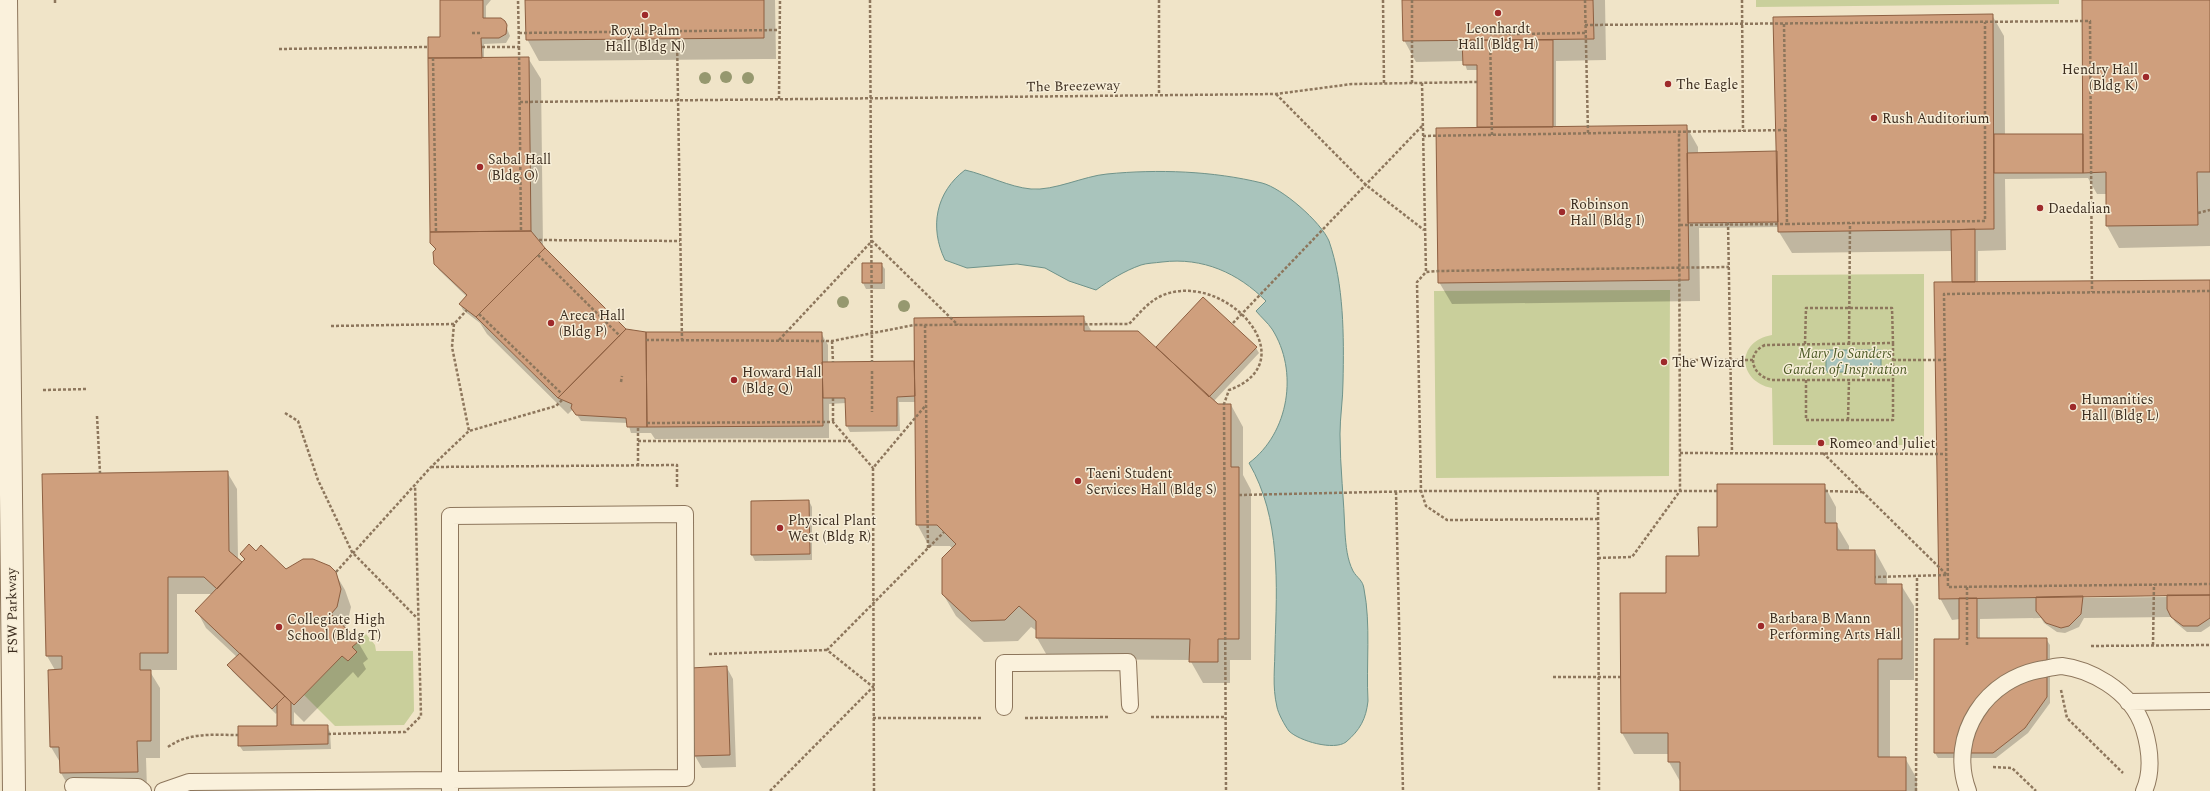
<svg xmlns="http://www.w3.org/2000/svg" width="2210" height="791" font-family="Spectral,serif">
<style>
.green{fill:#c9cf9b}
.water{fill:#a9c4bc;stroke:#6f938a}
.shadow{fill:#0003;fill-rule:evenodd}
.building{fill:#cf9f7d;stroke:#8d5f41}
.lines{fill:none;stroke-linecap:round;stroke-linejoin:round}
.service-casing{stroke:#8d765c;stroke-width:18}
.minor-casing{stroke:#8d765c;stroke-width:24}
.path{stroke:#8d765c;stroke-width:2.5;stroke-dasharray:3 2;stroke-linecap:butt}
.service{stroke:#faf1dc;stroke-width:16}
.minor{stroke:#faf1dc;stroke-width:22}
.tree{fill:#96986f}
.poi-dot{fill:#9e2a2b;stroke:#f7eed8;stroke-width:1.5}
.labels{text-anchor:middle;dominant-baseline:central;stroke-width:3;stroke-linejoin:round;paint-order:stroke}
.poi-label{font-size:14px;fill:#3d2e20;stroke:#f7eed8;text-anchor:start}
.street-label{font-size:14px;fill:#3d2e20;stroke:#f7eed8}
.park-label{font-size:14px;font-style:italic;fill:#4d5a26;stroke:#f7eed8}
</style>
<rect width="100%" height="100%" fill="#f0e4c8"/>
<path class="green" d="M1756,0H2059V4L1756,7Z
M1924,274V445H1773L1772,388C1737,381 1736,341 1772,335V275Z
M1670,290L1669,476L1436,478L1434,291Z
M366,634L375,645L376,651H413L414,711L404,725L335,726L304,695L342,656L348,661L357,652L352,647Z"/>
<path class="water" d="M965,170C987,175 1009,187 1031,189C1054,191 1084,176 1107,174C1158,169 1213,171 1262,183C1282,188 1321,222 1329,241C1344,284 1344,336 1343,382C1343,399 1340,417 1340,434C1340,467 1344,500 1345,533C1346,546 1347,559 1353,571C1357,578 1363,580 1364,589C1371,624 1366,665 1368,701C1366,719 1360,730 1346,742C1334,751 1299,741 1289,731C1285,726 1278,713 1277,707C1272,686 1275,667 1275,646C1277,585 1281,518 1249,463C1289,433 1299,371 1272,329C1268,323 1261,317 1256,311L1266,301C1238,273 1203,257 1162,262C1155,263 1147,263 1141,265C1124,271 1110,280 1096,290L1069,281L1045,268L1017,264L967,268L945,260C929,227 936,192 965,170Z
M1826,350H1881V372H1826Z"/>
<path class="shadow" d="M441,0H491L486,6V19L504,21L510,36L506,43L484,44V59L528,58L541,79L543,248L626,330L647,333H821L828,345V363L914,362L915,365L1083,317L1092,332L1156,348L1203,298L1256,348L1259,353L1214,401L1218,405H1231L1243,427V475L1251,490V660H1230V683H1203L1190,660L1049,659L1037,638V631L1031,627L1018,641L984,642L956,616L943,594L953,549L950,546H929L917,524L916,402H899L900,431L850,432L847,426L846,403L829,404V438L655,439L651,433H631L628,423L581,421L573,409L568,414L487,334L480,323L463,310L460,304L467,297L439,270L435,264L436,251L431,243L441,38Z
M526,0H775L776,59L539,61L527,39Z
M1403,0H1605L1606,60L1556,61V128L1686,126L1698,147V154L1777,152L1992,15L2004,36L2005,135L2084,138L2083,0H2210V246L2119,248L2107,226V194H2097L2088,178L2005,179L2006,250L1978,251V283L2210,280V626L2201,632H2187L2175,622L2172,617L2084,618L2079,627L2065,633L2057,632L2044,623L2041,618L1980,619V639H2046L2050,645V703L2028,733L1996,758H1938L1935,753L1960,640V619L1952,620L1940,598L1953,283L1952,251L1792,253L1779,232V227L1699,228L1700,301L1452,304L1439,282L1479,129L1478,70H1467L1464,61L1416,62L1404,40ZM2168,595V597L2078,598V596Z
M881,264L885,269V289H866L863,283Z
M227,472L237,489L238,560L242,564L245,561L241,555L256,552L286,570L335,573L345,590L351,607L347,624L344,628L358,642L368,659L363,663L366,669L358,678L353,672L304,722L294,712V726H327L330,732L331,749L243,751L239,745L279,727L278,711L276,714L232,671L229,665L237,657L206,628L197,611L213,594H177V670H149L160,688V758H146L147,789L71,790L61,773V764L51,747L55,670L47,656L43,475Z
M1824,485L1836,507V524L1849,546V551H1875L1887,573V585H1901L1914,606V680H1890V758H1905L1917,779V791H1681V783L1669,762V754H1634L1622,733L1621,594H1667L1700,557L1718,528Z
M809,501L812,507V560L755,561L752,555Z
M727,668L733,679L736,767L702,768L695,756Z"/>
<path class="building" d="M440,0H483V18H501L505,21L507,25L506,34L499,38H481L482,58H428V37H440Z
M525,0H764V38L526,40Z
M1402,0H1593L1594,39L1403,41Z
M2082,0H2210V172H2197L2198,225L2106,226V172L2083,173Z
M1993,14L1994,229L1778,232L1773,17Z
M1462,40H1553V127H1477V65H1463Z
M529,57L531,231L430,232L428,58Z
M1687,125L1689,280L1438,283L1436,128Z
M1994,134H2083V173H1994Z
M1777,151L1778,222L1688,223L1687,153Z
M1975,229V282H1952L1951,230Z
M531,231L545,248L476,317L459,304L467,295L434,264L433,252L436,249L430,243V232Z
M545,248L626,329L558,398L476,317Z
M862,263H882V283H862Z
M2210,280V595L1939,599L1934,282Z
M1203,297L1257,347L1209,397L1156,347Z
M1084,316V331H1138L1218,404H1231V467H1239V639H1218V662H1189L1190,639L1036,638V621L1019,606L1005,620L971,621L942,594V558L956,544L937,525H916L914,318Z
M626,329L646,332L647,427H627L626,418L576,415L571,408L572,404L558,398Z
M646,332H822L823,426L647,427Z
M914,361L915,396L897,397V426H846L845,398H823L822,362Z
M228,471L229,551L242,562L217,589L204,577H168V653H140V670H151V741H137L138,772L60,773L59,747H50L48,670L62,669V656H46L42,474Z
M1717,484H1825V523H1837V550H1875V584H1902V659H1878V757H1906V791H1680V762H1668V733H1621L1620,593H1666V556H1699L1698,527H1717Z
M809,500L810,554L751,555V501Z
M249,544L256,551L261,545L286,569L303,559H313L330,566L336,572L341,589L337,607L331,614L359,641L352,647L357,652L348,661L342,656L294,705L195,611L245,559L240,554Z
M2167,595H2210V618L2198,626H2183L2171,617L2167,609Z
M2083,596L2081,614L2069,626L2061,628L2046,623L2036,611V597Z
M1959,598H1977V638H2047V697L2025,728L1993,753H1934V639H1959Z
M240,653L285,696L272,709L227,665Z
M727,666L730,755L694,756L691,668Z
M285,696L291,702V725H328V744L238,746V726H277V704Z"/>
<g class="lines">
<g class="service-casing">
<path id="service" d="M2128,702L2210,701
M1004,707V663L1128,662L1130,705
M73,786L138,787L143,791
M163,791L189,782L450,780L686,778L685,514L450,516V791
M1968,791C1947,735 1987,677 2044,669C2050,668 2057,666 2062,666C2079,668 2093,674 2107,683C2124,694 2138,710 2144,729C2150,749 2153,771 2144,791"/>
</g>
<g class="minor-casing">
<path id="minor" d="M6,0L14,791"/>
</g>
<path class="path" d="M55,0V4
M870,0L872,362
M1159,0V94
M1383,0L1384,83
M1585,0L1588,133
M1742,0L1743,131
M1784,24L1787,224L1985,221V22
M1585,25L2090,21L2092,292
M1511,30V34L1586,33
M472,33H482
M519,33L779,30
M677,38L682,340
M482,47H519L518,0
M519,47L521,231
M279,49L428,47
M433,58L436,232
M1412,83V0
M1422,83L1426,272
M1276,94L1366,185L1424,230
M779,99L780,0
M520,102L1276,94L1352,84L1477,82
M1492,135L1490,34H1511
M1423,136L1786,130
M2198,213L2210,210
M1728,222L1732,453
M1680,225L1787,224
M539,240L680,241
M538,255L620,336
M2210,291L1944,294L1948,587L2210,584
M479,314L562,394
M1233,323L1423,125
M454,324L452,347L469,431
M925,325L928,549
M331,326L454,324L467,310
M646,340L832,341L914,325L1129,324C1139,314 1148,302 1161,296C1224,268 1309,361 1229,390L1224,404L1226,791
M779,340L872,241L958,325
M832,341L833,362
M1893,343V380H1772C1752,376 1745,354 1765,345Z
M1805,344L1806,308H1892L1893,343
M1849,344L1850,223
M1680,360H1753
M1893,360H1945
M872,371V412
M1806,380V420H1893V380
M621,382L622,376
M43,390L88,389
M833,398V422
M285,413L298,421L318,480L352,552L417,618
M97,416L100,473
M1848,420L1849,380
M647,423L833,422L873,468
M638,441H849
M1680,453L1946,454
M1823,453L1947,575L1875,577
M638,466V427
M431,467L677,465V489
M1825,491L1862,492
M1396,492L1403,791
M1598,492L1599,791
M1239,495L1421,491H1717
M1598,519L1447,520L1426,506L1421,491L1417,282L1426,272L1438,271L1729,267
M1598,558L1632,557L1680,491L1679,133
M336,572L431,467L469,431L556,406L562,400
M1967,587V647
M2153,645L2154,584
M2091,646L2210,645
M709,654L827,650
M1553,677H1620
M2061,690L2067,718L2123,773
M1151,717H1226
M873,718H983
M1025,718L1110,717
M328,734L405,732L421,716L415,485
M168,747C189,732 213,735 238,735
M1993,767L2012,768L2036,791
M770,791L873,687L827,650L944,532
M874,791L873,468L926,405
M1916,791L1917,577"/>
<use href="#service" class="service"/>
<use href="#minor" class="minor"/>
</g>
<g class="tree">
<circle cx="726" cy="77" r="6"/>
<circle cx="705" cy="78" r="6"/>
<circle cx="748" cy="78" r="6"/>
<circle cx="843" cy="302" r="6"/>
<circle cx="904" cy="306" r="6"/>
</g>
<g class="poi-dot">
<circle cx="1498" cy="13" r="4"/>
<circle cx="645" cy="15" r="4"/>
<circle cx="2146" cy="77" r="4"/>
<circle cx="1668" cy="84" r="4"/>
<circle cx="1874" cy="118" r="4"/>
<circle cx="480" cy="167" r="4"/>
<circle cx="2040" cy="208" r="4"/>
<circle cx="1562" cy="212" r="4"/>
<circle cx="551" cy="323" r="4"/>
<circle cx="1664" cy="362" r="4"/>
<circle cx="734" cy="380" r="4"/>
<circle cx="2073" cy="407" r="4"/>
<circle cx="1821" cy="443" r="4"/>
<circle cx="1078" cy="481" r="4"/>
<circle cx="780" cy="528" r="4"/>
<circle cx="1761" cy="626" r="4"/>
<circle cx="279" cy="627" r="4"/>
</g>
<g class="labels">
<g class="poi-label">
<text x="1498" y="28" text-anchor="middle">Leonhardt<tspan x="1498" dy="16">Hall (Bldg H)</tspan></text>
<text x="645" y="30" text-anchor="middle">Royal Palm<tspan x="645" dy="16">Hall (Bldg N)</tspan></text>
<text x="2138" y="69" text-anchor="end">Hendry Hall<tspan x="2138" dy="16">(Bldg K)</tspan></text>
<text x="1676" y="84">The Eagle</text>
<text x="1882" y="118">Rush Auditorium</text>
<text x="488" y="159">Sabal Hall<tspan x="488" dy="16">(Bldg O)</tspan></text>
<text x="1570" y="204">Robinson<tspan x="1570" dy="16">Hall (Bldg I)</tspan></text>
<text x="2048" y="208">Daedalian</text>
<text x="559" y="315">Areca Hall<tspan x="559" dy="16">(Bldg P)</tspan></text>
<text x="1672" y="362">The Wizard</text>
<text x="742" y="372">Howard Hall<tspan x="742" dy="16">(Bldg Q)</tspan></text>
<text x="2081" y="399">Humanities<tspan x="2081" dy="16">Hall (Bldg L)</tspan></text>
<text x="1829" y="443">Romeo and Juliet</text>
<text x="1086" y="473">Taeni Student<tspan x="1086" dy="16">Services Hall (Bldg S)</tspan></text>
<text x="788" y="520">Physical Plant<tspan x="788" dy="16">West (Bldg R)</tspan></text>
<text x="1769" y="618">Barbara B Mann<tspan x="1769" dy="16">Performing Arts Hall</tspan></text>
<text x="287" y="619">Collegiate High<tspan x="287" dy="16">School (Bldg T)</tspan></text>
</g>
<g class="street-label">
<text transform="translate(1073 86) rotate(-1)">The Breezeway</text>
<text transform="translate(12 611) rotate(-91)">FSW Parkway</text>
</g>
<g class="park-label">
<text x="1845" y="353">Mary Jo Sanders<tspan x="1845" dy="16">Garden of Inspiration</tspan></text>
</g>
</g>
</svg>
